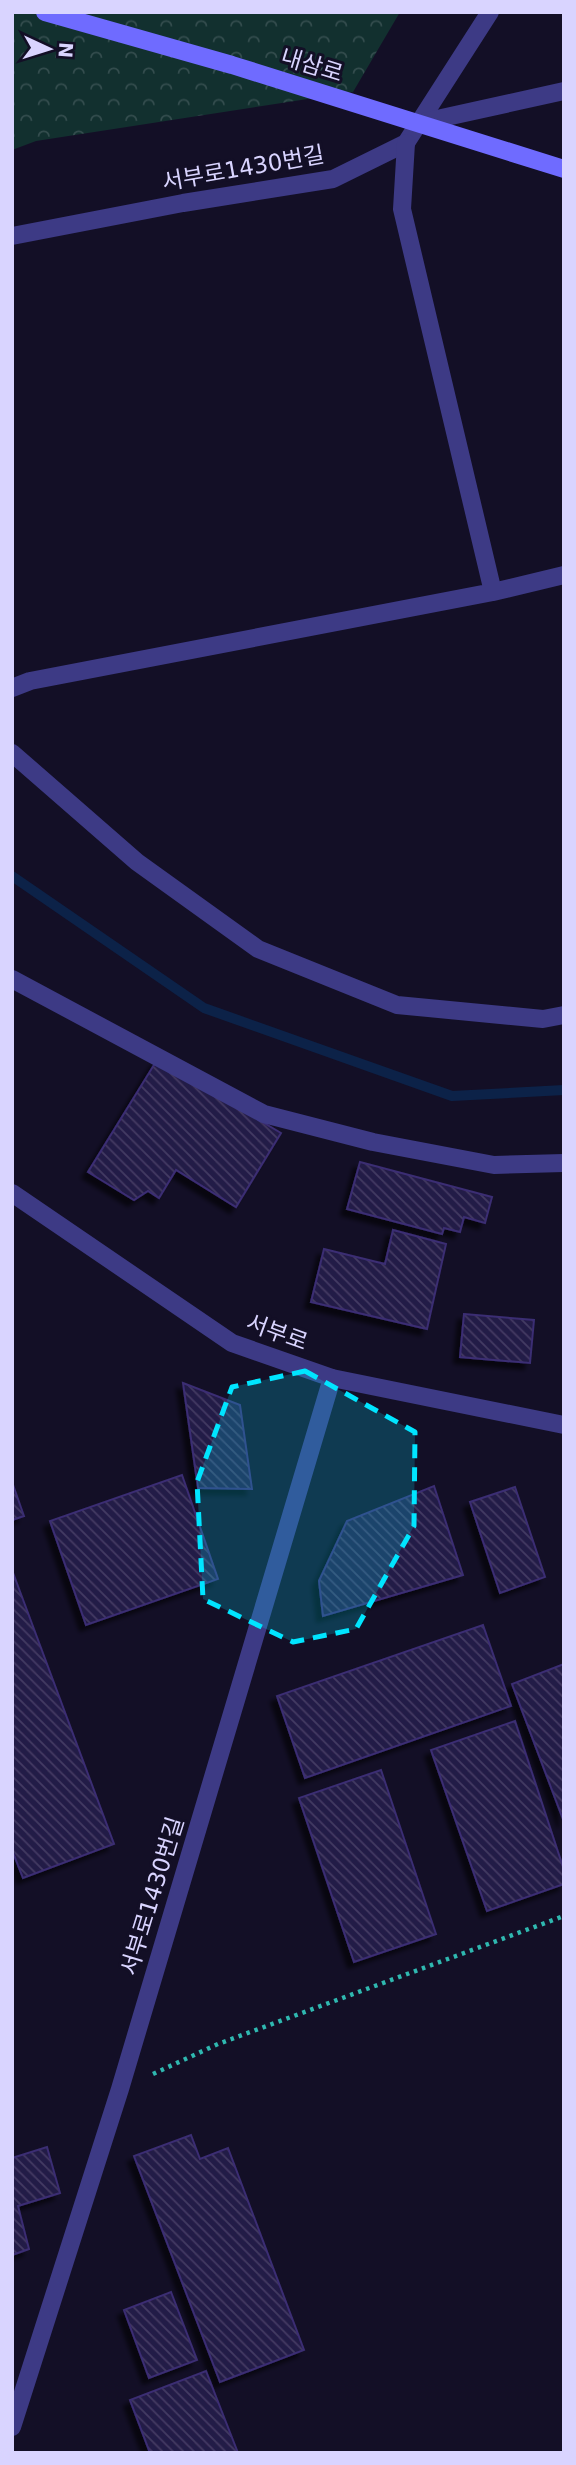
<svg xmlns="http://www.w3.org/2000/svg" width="576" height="2465" font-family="'DejaVu Sans','Noto Sans KR',sans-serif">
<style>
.forest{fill:url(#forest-crowns)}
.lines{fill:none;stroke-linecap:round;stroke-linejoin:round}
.stream{stroke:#0c2248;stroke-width:10}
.building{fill:url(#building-back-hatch);stroke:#3b2d73;stroke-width:2;filter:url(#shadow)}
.path{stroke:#2fb8b0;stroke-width:4.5;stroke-dasharray:3.5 5;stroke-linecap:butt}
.lane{stroke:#3d3a85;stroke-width:18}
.street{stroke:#3d3a85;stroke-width:18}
.secondary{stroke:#6f6bff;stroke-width:18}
.marked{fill:#00e5ff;fill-opacity:0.2;stroke:#00e5ff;stroke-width:5;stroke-dasharray:14 9;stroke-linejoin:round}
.labels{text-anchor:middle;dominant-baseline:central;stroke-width:6;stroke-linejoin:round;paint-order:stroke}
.street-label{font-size:23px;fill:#d9d4ff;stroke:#130f26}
</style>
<defs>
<pattern id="forest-crowns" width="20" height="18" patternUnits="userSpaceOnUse" patternTransform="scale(1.75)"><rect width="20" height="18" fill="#12302f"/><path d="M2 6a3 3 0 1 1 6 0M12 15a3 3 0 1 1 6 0" fill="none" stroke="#344d4e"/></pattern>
<pattern id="building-back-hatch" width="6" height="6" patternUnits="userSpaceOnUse" patternTransform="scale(1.75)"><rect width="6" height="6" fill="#241b47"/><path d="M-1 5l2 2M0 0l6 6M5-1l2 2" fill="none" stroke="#433b63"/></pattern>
<filter id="shadow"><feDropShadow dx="-6" dy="6" stdDeviation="2" flood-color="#0009"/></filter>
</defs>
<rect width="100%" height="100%" fill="#130f26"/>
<path class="forest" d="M12,12H400L353,92L36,141L12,150Z"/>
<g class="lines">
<path class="stream" d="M12,876L204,1008L452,1096L564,1090"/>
</g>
<path class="building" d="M157,1060L281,1133L236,1207L176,1170L159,1198L148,1191L134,1200L88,1172Z
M360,1162L492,1197L485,1223L464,1217L460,1232L444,1228L442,1234L347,1209Z
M393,1230L446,1244L427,1329L311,1302L324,1249L385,1264Z
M464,1314L534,1320L530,1363L460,1357Z
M183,1383L240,1405L252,1489L198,1488Z
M182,1475L218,1579L86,1625L50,1521Z
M12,1482L24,1516L12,1520Z
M434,1486L463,1575L323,1616L319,1581L347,1521Z
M515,1487L545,1577L500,1593L470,1502Z
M12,1570L114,1844L23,1878L12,1850Z
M483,1625L511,1706L305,1778L277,1696Z
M564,1664V1822L512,1684Z
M515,1721L564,1870V1884L487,1911L431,1750Z
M381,1770L436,1934L354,1962L299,1798Z
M191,2135L200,2159L228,2148L304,2350L220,2382L134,2156Z
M47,2147L60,2193L18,2206L29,2249L12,2255V2158Z
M171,2292L197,2360L149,2378L124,2310Z
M206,2371L238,2453H150L130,2400Z"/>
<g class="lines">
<path class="path" d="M153,2074L218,2044L564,1916"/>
<path class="lane" d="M12,236L183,203L333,179L406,143L490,12
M12,2427L120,2089L332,1378"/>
<path class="street" d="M419,123L564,91
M406,143L402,209L493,592
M12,688L30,681L493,592L564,575
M12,753L137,862L258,949L397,1005L543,1019L564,1015
M12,979L264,1114L373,1142L494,1165L564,1163
M12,1193L232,1343L332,1378L564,1425"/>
<path class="secondary" d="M45,12L232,65L564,169"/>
</g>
<path class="marked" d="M305,1371L415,1432L414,1526L356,1629L293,1642L203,1599L197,1482L232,1387Z"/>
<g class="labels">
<g class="street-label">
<text transform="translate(312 65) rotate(17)">내삼로</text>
<text transform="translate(243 168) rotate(-10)">서부로1430번길</text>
<text transform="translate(277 1332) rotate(20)">서부로</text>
<text transform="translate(152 1896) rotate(-73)">서부로1430번길</text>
</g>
</g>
<rect width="576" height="2465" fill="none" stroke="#d9d4ff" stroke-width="28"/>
<g transform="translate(49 49) rotate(94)" stroke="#130f26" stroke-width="5" paint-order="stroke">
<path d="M0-5L12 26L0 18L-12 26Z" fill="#d9d4ff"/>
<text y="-10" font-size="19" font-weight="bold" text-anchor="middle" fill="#d9d4ff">N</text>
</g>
</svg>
